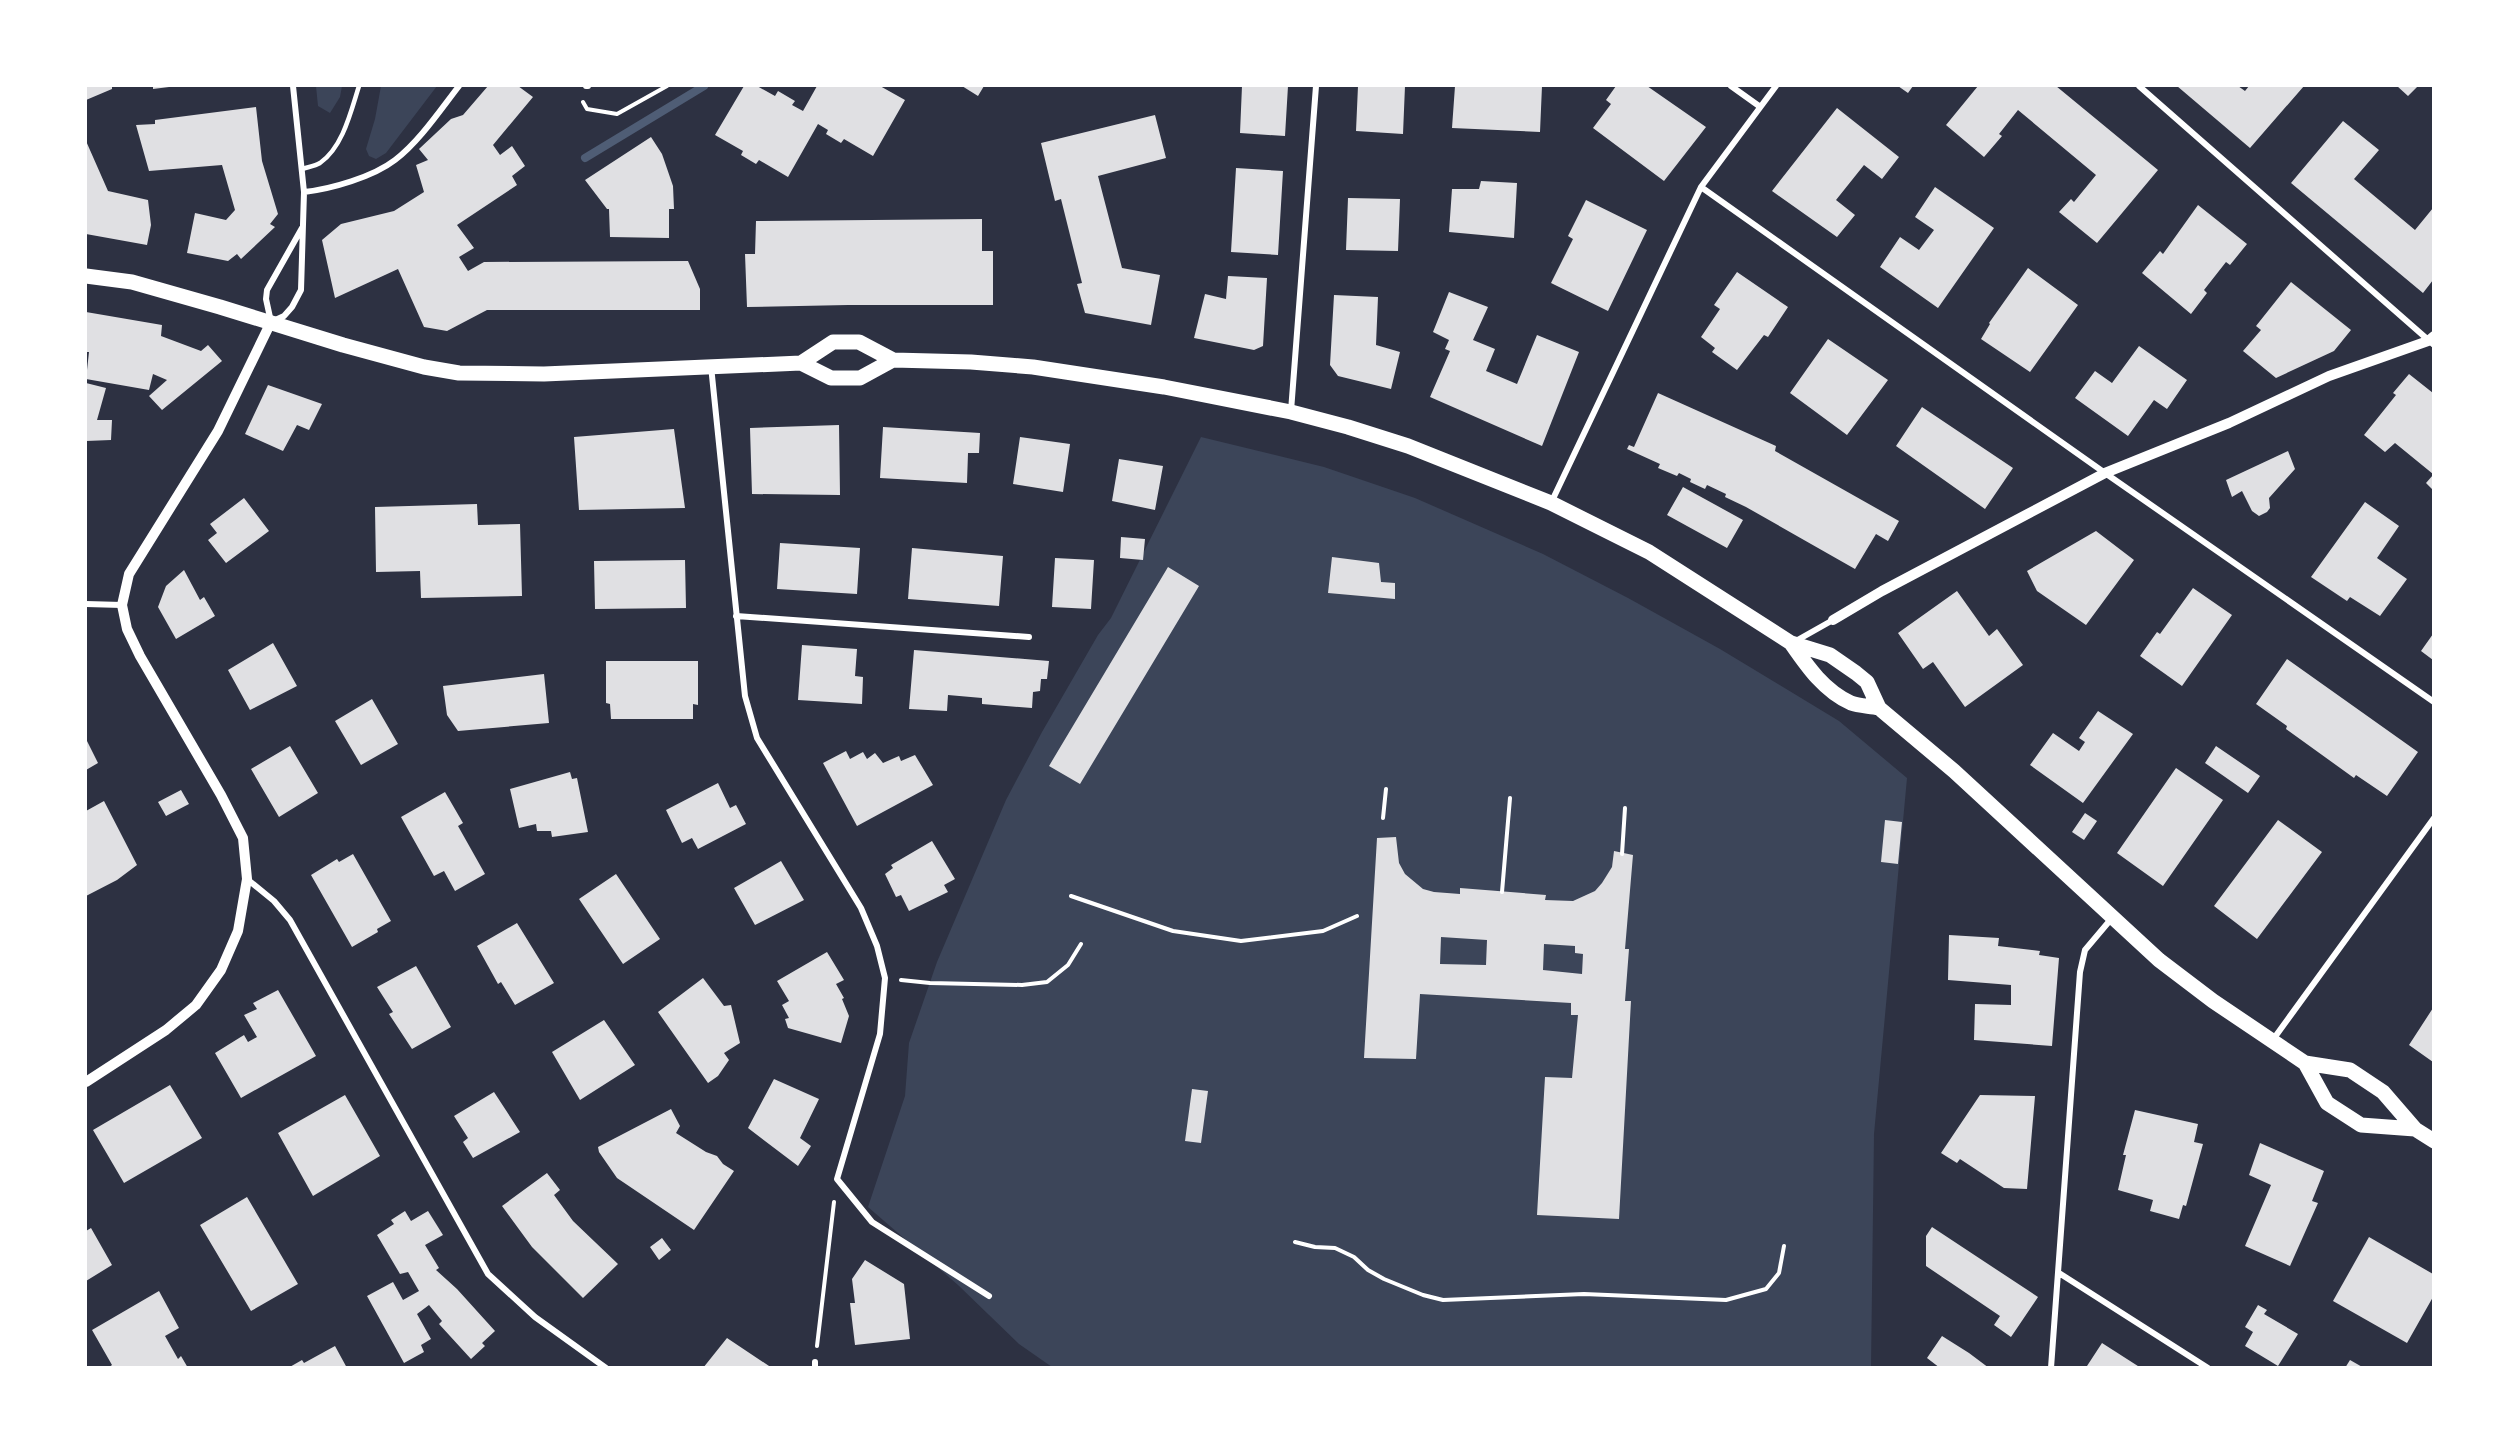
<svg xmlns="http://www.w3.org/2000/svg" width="2519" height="1453" font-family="'Playfair Display',serif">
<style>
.green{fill:#3c4559}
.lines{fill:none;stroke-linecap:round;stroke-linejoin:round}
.stream{stroke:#4f5d75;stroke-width:8}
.building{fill:#e0e0e3;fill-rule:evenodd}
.path{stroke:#fff;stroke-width:4}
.service{stroke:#fff;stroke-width:4.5}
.minor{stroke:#fff;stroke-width:6}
.tertiary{stroke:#fff;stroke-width:10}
.primary{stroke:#fff;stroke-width:15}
</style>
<rect width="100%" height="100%" fill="#2d3142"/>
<path class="green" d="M316,86H342L340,97L330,113L318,106Z
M381,86H437L386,153L376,159L369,156L366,149L375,119Z
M1201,437L1324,467L1415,498L1543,554L1628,598L1720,649L1839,721L1907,778L1874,1134L1871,1367H1052L1019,1344L958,1285L868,1207L905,1096L909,1043L937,962L1006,800L1042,732L1098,635L1111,618Z"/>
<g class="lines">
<path class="stream" d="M585,158L704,86"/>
</g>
<path class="building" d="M86,86H112V89L86,100Z
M153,86H169V87L153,89Z
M488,86H518L533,97L493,145L500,155L512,146L525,166L512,176L517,185L457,225L474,248L459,257L468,271L484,262L688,261L700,289V310H487L447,331L424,327L398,269L335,298L322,240L341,224L394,211L424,192L416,165L428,160L419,149L451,119L463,115Z
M744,86H757L775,96L778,91L795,101L792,105L803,111L817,86H880L905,100L873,156L844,139L841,143L826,134L828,130L818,124L788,177L759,160L756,164L741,155L743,151L715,135Z
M962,86H984L978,96Z
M1242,86H1288L1285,136L1240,133Z
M1358,86H1405L1403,134L1356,131Z
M1455,86H1542L1540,132L1452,128Z
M1616,86H1647L1706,127L1664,181L1593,128L1611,104L1606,100Z
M1898,86H1913L1908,93Z
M1978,86H2056L2158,170L2097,243L2059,212L2071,199L2074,202L2096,175L2018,110L1999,134L2002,136L1984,157L1946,125Z
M2177,86H2238L2245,91L2249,86H2304L2250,148Z
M2397,86H2418L2408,96Z
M256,107L262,161L278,214L270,224L275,227L241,259L237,254L228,261L187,253L195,213L226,220L235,210L222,165L149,171L136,125L155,124V120Z
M1837,108L1899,157L1882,179L1864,165L1836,200L1855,215L1837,237L1772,191Z
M1155,115L1166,158L1098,176L1122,268L1160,275L1151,325L1085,313L1077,284L1082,283L1061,199L1055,201L1041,143Z
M2343,121L2379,150L2354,179L2415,230L2433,208V280L2423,293L2291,183Z
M651,137L662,154L673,186L674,209H669V238L610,237L609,209H607L585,180Z
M86,141L108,191L148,200L151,225L147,245L86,234Z
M1236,168L1283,171L1278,255L1231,252Z
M1481,181L1517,183L1514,238L1449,232L1452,189H1479Z
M1935,187L1994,228L1938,308L1880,267L1900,237L1919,250L1934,230L1915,217Z
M1348,198L1400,199L1398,251L1346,250Z
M1586,200L1647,230L1608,311L1551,283L1573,239L1568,236Z
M2198,205L2247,244L2230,265L2226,262L2204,290L2207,293L2191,314L2142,273L2160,251L2163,254Z
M982,219V251H993V305H848L747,307L745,254H755L756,221Z
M2028,268L2078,305L2030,372L1981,339L1990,324L1989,323Z
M1737,272L1788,307L1768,337L1764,335L1737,370L1712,352L1715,348L1701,337L1720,309L1714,305Z
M1228,276L1267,278L1263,346L1254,350L1194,338L1205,294L1226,299Z
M2291,282L2351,330L2334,351L2276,378L2243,351L2261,330L2256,326Z
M1449,292L1488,307L1473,340L1495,349L1486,371L1517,384L1537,335L1579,352L1542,446L1430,397L1450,351L1445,349L1449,340L1433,332Z
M1334,295L1378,297L1376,345L1400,352L1391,389L1338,376L1330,365Z
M86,312L162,325L161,336L201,351L208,345L222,361L162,410L149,396L167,380L153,374L149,390L86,379L89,352H86Z
M1828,339L1888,380L1847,435L1790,393Z
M2139,346L2187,380L2167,409L2154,400L2128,436L2075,398L2095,371L2112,383Z
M2409,374L2433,393V474L2395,443L2385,452L2364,435L2396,395L2393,393Z
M86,383L106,388L97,420H112L111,440L86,441Z
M268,385L322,404L309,430L297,425L283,451L245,434Z
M1658,393L1776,446L1775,451L1899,521L1888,541L1876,534L1855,569L1746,507L1725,497L1726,494L1707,485L1705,489L1690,482L1691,479L1679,473L1677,476L1658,468L1660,464L1627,449L1629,445L1634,447Z
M1922,407L2013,468L1985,509L1896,446Z
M839,425L840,495L752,494L750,428Z
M883,427L980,433L979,453H968L967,483L880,478Z
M674,429L685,508L579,510L574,437Z
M1020,437L1070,444L1063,492L1013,484Z
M2288,451L2295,469L2269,498L2270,508L2267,512L2259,516L2252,511L2242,491L2232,497L2226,480Z
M1119,459L1163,466L1155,510L1112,501Z
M2433,475V490L2426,483Z
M1683,487L1743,520L1727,548L1667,515Z
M244,498L269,531L226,563L208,540L217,533L210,524Z
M2365,502L2399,526L2377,558L2407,579L2380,616L2350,597L2347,601L2311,577Z
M477,504L478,525L520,524L522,596L421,598L420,571L376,572L375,507Z
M2096,531L2134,560L2086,625L2037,591L2027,571Z
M1121,537L1145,539L1143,560L1120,558Z
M780,543L860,548L857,594L777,589Z
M912,548L1003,556L999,606L908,599Z
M1332,557L1379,563L1381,582L1395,583V599L1328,593Z
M1055,558L1094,560L1091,609L1052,607Z
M685,560L686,608L595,609L594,561Z
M1168,567L1199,586L1080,784L1049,766Z
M184,570L200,600L204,597L215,616L176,639L158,607L166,586Z
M2193,588L2232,615L2182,686L2140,656L2157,632L2160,634Z
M1957,591L1989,636L1997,629L2023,665L1965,707L1933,662L1923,669L1898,633Z
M2433,634V660L2421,651Z
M273,643L297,686L250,710L228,670Z
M802,645L857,649L855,676L863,677L862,704L798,700Z
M914,650L1049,661L1047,679H1041L1040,691L1033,692L1032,708L982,704V698L948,695L947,711L909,709Z
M2287,659L2418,752L2387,796L2356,775L2354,778L2286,729L2287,726L2256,704Z
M606,661H698V705L693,704V719H611L610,704L606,703Z
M544,674L549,723L458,731L447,715L443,686Z
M372,699L398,744L361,765L335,721Z
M2098,711L2133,734L2083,803L2030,765L2053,733L2079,751L2085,742L2079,738Z
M86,739L98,763L86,770Z
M290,746L318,793L279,817L251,769Z
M2216,746L2260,776L2248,793L2205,763Z
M846,751L850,759L863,752L867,759L875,753L883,763L899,756L901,761L915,755L933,785L857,826L823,763Z
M2176,768L2223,800L2163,886L2117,853Z
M570,772L572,779L577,778L588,832L552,837L551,831H537L536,824L519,828L510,789Z
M718,783L730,808L736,805L746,824L698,849L692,838L682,843L666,810Z
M181,790L189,804L166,816L158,802Z
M445,792L463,823L458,826L485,874L455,891L444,871L434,876L401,817Z
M104,801L137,865L117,880L86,896V811Z
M2085,813L2097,821L2084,840L2072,832Z
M1885,820L1902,822L1898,864L1881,862Z
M2278,820L2322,852L2257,939L2214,906Z
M1396,837L1399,863L1405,874L1423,889L1434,892L1460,894V888L1546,895L1545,900L1573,901L1595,891L1602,883L1612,867L1614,851L1633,855L1625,949H1629L1625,1001H1631L1619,1219L1537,1215L1545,1077L1572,1078L1578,1015H1571V1003L1420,994L1416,1059L1364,1058L1377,838ZM1441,937L1487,940L1486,965L1440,964ZM1544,944L1575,946V953L1583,954L1582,974L1543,970Z
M932,841L955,879L944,885L948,892L909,911L901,895L896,897L885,874L893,868L891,865Z
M353,854L391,921L377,929L378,932L352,947L311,875L337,859L339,862Z
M781,861L804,900L755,925L734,888Z
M616,874L660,939L623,964L579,899Z
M517,923L554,983L515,1005L501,982L498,984L477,946Z
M1949,935L1999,938L1998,946L2040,951L2039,955L2059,958L2052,1046L1974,1040L1975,1004L2011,1005V985L1948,980Z
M827,952L844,980L836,984L844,998L842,999L849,1016L841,1043L788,1028L785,1019L789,1018L782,1005L789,1001L777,981Z
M416,966L451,1027L412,1049L389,1014L393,1012L377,987Z
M703,978L724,1006L731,1005L740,1043L724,1053L729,1060L718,1076L708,1083L658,1012Z
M278,990L316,1056L241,1098L215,1053L244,1035L248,1042L257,1037L244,1015L257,1009L253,1003Z
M2433,1008V1062L2409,1045Z
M604,1020L635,1065L580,1100L552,1052Z
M774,1079L819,1099L800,1138L811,1146L798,1166L748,1128Z
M170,1085L202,1138L124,1183L93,1130Z
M1192,1089L1208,1091L1201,1143L1185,1141Z
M494,1092L520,1132L473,1158L463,1142L468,1138L454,1116Z
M345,1095L380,1156L313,1196L278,1133Z
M1980,1095L2035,1096L2027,1189L2004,1188L1960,1159L1957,1163L1941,1153Z
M671,1109L680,1126L676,1133L706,1152L717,1156L723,1164L734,1171L694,1230L617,1178L599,1152L598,1147Z
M2135,1110L2198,1124L2194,1142L2203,1144L2186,1206L2183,1205L2179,1219L2150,1211L2153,1200L2118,1190L2126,1155H2123Z
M2260,1143L2324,1171L2312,1201L2318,1203L2290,1266L2245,1246L2271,1185L2249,1175Z
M547,1173L560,1190L554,1195L573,1221L618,1264L583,1298L532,1247L502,1206Z
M247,1197L298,1284L251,1311L200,1225Z
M405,1211L411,1221L428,1211L443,1235L425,1245L439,1268L436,1270L457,1289L495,1331L482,1343L485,1346L471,1359L439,1324L442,1321L429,1305L417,1314L431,1339L421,1345L424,1352L404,1363L367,1296L393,1282L403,1300L419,1291L408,1272L400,1274L377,1235L394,1224L391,1220Z
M1932,1227L2038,1297L2011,1337L1994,1325L2000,1316L1926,1266V1236Z
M91,1228L112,1265L86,1281V1231Z
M2369,1237L2433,1274V1297L2407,1343L2333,1301Z
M662,1238L671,1250L659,1260L650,1247Z
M865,1260L904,1284L910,1339L855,1345L850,1303H855L852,1279Z
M159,1291L179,1328L165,1336L178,1359L181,1356L188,1368H108L112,1365L92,1330Z
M2258,1305L2267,1310L2264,1314L2298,1334L2278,1366L2245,1346L2253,1332L2245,1327Z
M1942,1336L1969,1353L1989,1368H1940L1927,1358Z
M727,1338L772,1368H703Z
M2102,1343L2141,1368L2087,1366Z
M335,1346L347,1368H325L324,1366L320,1368H288L302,1360L304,1363Z
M2350,1360L2364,1368H2345Z"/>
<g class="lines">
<path class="path" d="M583,102L587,109L617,114L667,86
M1383,818L1386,789
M1622,854L1625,808
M1502,892L1510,798
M1071,896L1173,931L1241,941L1323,931L1357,916
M901,980L930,983L1022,985L1047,982L1068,965L1081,944
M1295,1242L1315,1247L1335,1248L1354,1257L1368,1270L1384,1279L1423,1295L1443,1300L1584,1294L1726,1300L1766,1289L1779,1273L1784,1246
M817,1346L834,1202"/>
<path class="service" d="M302,169C308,167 315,166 320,163C343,147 351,111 359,86"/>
<path class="minor" d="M293,86L304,192L301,290L292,307L284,316L271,322L266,299L267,290L302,228
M586,86H588
M1731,86L1759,106
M2139,86L2434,345
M1701,187L2105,473L2434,702
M304,192C331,189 373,177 395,160C419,142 441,109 459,86
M711,366L745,696L757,738L861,908L877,946L885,978L880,1034L837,1179L872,1222L989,1296
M1291,411L1316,86
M1551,503L1701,187L1776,86
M86,604L122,605
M736,616L1029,637
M1794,642L1833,620
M247,879L274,901L290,920L488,1274L535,1317L606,1368
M2272,1041L2434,818
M2059,1273L2208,1368
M815,1362V1368
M2051,1368L2080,972L2085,950L2112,918"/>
<path class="tertiary" d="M1833,620L1882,591L2105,473L2229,423L2329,376L2428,341L2434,336
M86,1082L166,1030L196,1005L221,970L238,931L247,879L243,838L221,795L140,656L127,629L122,605L129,574L218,431L271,322"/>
<path class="primary" d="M86,276L132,282L220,307L343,345L424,367L459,373L544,374L801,363L831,378H860L893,360
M801,363L833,342H859L893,360L971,362L1033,367L1164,387L1291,412L1348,427L1408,446L1551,503L1649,552L1791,643L1830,655L1856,673L1867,682L1879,708L1954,771L2159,960L2213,1001L2305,1063L2350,1070L2383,1092L2415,1129L2434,1141
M1791,643C1807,666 1824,691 1851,703C1859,706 1870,706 1879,708
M2305,1063L2327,1103L2361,1125L2415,1129"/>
</g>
<rect width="2519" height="1453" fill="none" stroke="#ffffff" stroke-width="174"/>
</svg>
